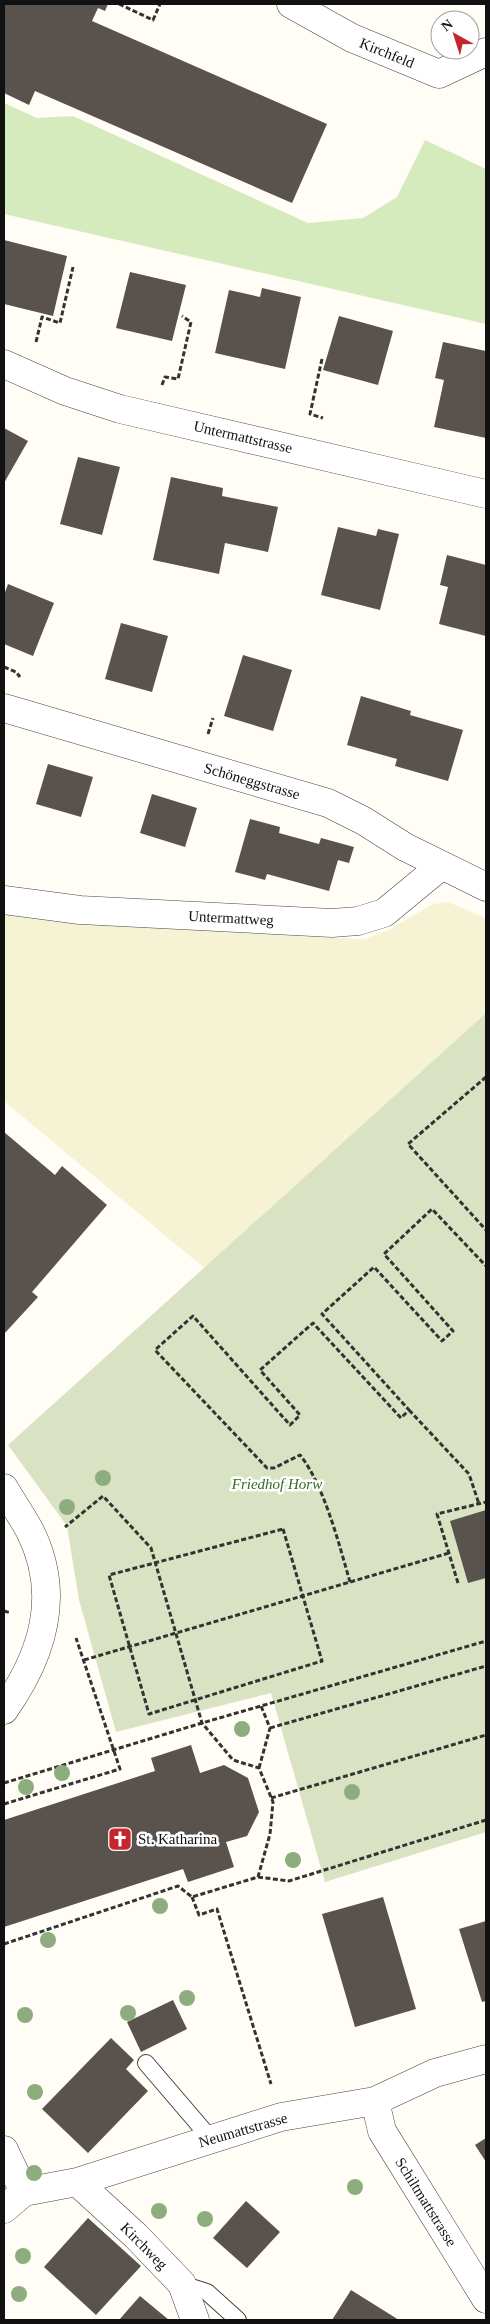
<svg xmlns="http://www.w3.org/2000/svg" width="490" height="2324" font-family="Georgia,serif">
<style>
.farmland{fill:#f6f3d4}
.green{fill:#d5ebbd}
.cemetery{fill:#d9e3c4}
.building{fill:#5a524d}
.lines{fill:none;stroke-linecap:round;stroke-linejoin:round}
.service-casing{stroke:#444;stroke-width:18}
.minor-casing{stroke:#444;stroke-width:29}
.path{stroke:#333;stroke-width:3;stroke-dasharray:5 2.5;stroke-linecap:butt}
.service{stroke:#fff;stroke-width:16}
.minor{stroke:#fff;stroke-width:28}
.tree{fill:#8dad7f}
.labels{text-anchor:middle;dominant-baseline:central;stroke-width:5;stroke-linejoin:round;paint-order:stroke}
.street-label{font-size:15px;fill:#111;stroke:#fff}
.park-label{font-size:15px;font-style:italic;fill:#2f6b1f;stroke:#fff}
.poi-label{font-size:15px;fill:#111;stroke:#fff;text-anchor:start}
</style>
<rect width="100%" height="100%" fill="#fffdf5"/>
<path class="farmland" d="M448,902L486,918V1013L204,1268L4,1101V912L256,934L364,939L389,930L433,904Z"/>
<path class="green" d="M4,103L37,118L73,116L308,223L363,218L397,197L425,140L486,169V324L4,214Z"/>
<path class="cemetery" d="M486,1013V1832L325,1882L271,1693L116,1732L79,1600L67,1526L8,1445Z"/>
<path class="building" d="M4,4H108L105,11L98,8L92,21L327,124L292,203L35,91L29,105L4,93Z
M4,240L67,256L53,316L4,304Z
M130,272L186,285L172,341L116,328Z
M262,288L301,297L285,369L215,353L229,290L260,297Z
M339,316L393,331L378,385L323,370Z
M443,342L486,351V438L434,427L444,380L435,378Z
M4,428L28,441L4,483Z
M78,457L120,467L102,535L60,524Z
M171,477L223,488L222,496L278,507L268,552L225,543L219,574L153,560Z
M338,527L376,536L378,529L399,534L380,610L321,595Z
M447,555L486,565V636L439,624L448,587L440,585Z
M8,584L54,603L33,656L4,644V595Z
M121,623L168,636L152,692L105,679Z
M243,655L292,670L273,731L224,716Z
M361,696L411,711L410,715L463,730L448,781L395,766L397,759L347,745Z
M48,764L93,777L81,817L36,804Z
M152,794L197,808L185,847L140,833Z
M250,819L280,827L279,833L319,844L321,838L354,847L349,863L338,860L329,891L267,874L265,880L235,872Z
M4,1132L55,1175L62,1166L107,1205L32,1292L38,1297L4,1334Z
M486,1510V1578L468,1583L450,1521Z
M191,1745L200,1773L224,1765L248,1778L259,1812L247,1836L226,1842L234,1867L188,1882L183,1869L4,1927V1820L155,1771L151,1758Z
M383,1897L416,2009L355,2027L322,1914Z
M486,1921V2001L482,2002L459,1929Z
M173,2000L187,2029L141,2052L127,2022Z
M111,2038L134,2060L126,2069L148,2091L88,2153L42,2109Z
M486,2138V2162L475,2145Z
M246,2201L280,2232L247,2268L213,2238Z
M88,2218L141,2266L96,2315L44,2267Z
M351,2290L399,2320H332Z
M140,2296L169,2320H119Z"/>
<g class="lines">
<g class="service-casing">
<path id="service" d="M146,2063L211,2139
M182,2284L207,2292L238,2320"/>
</g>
<g class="minor-casing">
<path id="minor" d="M291,4L352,38L439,74L486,52
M4,364L65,391L120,409L486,494
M4,708L328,803L364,821L405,847L486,887
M4,900L80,910L332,923L358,921L384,913L441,866
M4,1488C12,1502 22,1516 30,1531C62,1595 43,1655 4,1710
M375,2101L382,2131L486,2299
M4,2150L24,2192
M77,2182L136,2236L182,2284L195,2320
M4,2209L24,2192L77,2182L281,2117L375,2101L435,2073L486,2059"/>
</g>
<path class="path" d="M119,4L153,20L160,4
M36,342L42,317L60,323L73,267
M322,359L310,414L323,418
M162,385L165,377L178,379L191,322L182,316
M4,667L16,672L20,677
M208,734L213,718
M486,1077L408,1144L486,1230
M409,1410L469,1474L479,1504
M283,1529L322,1661L149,1714L109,1575Z
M350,1582C339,1544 324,1485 300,1455L274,1468H267L155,1350L193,1316L290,1425L300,1415L260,1370L313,1323L401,1418L409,1410L322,1314L374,1267L442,1341L453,1331L384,1254L432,1209L486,1266
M458,1583L437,1514L486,1502
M4,1611L11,1613
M84,1660L449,1553
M270,1728L486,1666
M259,1768L270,1728L261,1706
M4,1783L202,1723L486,1641
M271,1798L486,1735
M4,1804L120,1769L76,1638
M258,1877L289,1881L486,1820
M192,1897L199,1915L217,1909L271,2084
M4,1944L178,1886L192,1897L258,1877L270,1834L273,1802L259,1768L233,1760L202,1723L151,1548L103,1496L65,1527"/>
<use href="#service" class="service"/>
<use href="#minor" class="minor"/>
</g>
<g class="tree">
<circle cx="103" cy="1478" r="8"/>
<circle cx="67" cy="1507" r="8"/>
<circle cx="242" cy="1729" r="8"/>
<circle cx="62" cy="1773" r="8"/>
<circle cx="26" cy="1787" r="8"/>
<circle cx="352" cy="1792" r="8"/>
<circle cx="293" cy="1860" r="8"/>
<circle cx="160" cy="1906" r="8"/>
<circle cx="48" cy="1940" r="8"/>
<circle cx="187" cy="1998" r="8"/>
<circle cx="128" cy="2013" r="8"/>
<circle cx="25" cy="2015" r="8"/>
<circle cx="35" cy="2092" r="8"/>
<circle cx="34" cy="2173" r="8"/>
<circle cx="355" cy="2187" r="8"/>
<circle cx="159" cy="2211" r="8"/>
<circle cx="205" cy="2219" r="8"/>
<circle cx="23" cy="2256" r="8"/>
<circle cx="19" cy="2294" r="8"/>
</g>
<defs>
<g id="church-square" transform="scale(1.25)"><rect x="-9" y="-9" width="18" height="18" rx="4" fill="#c4262e" stroke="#fff"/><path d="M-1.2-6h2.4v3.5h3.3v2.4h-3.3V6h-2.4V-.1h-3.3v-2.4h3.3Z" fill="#fff"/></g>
</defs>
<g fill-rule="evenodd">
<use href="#church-square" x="120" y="1839"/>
</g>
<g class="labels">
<g class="street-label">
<text transform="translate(387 53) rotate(22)">Kirchfeld</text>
<text transform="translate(243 437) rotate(13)">Untermattstrasse</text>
<text transform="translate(252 781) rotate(16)">Schöneggstrasse</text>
<text transform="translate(231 918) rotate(3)">Untermattweg</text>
<text transform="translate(243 2130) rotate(-16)">Neumattstrasse</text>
<text transform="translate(426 2202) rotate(58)">Schiltmattstrasse</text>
<text transform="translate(144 2246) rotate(45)">Kirchweg</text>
</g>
<g class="park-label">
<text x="277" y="1484">Friedhof Horw</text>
</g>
<g class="poi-label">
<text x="138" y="1839">St. Katharina</text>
</g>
</g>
<rect width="490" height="2324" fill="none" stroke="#111111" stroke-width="10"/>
<g transform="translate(455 35) rotate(321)"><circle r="24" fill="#ffffff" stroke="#a0a0a0"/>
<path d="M0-4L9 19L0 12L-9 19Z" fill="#c4262e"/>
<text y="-8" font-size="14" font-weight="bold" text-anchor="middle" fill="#111111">N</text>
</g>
</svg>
